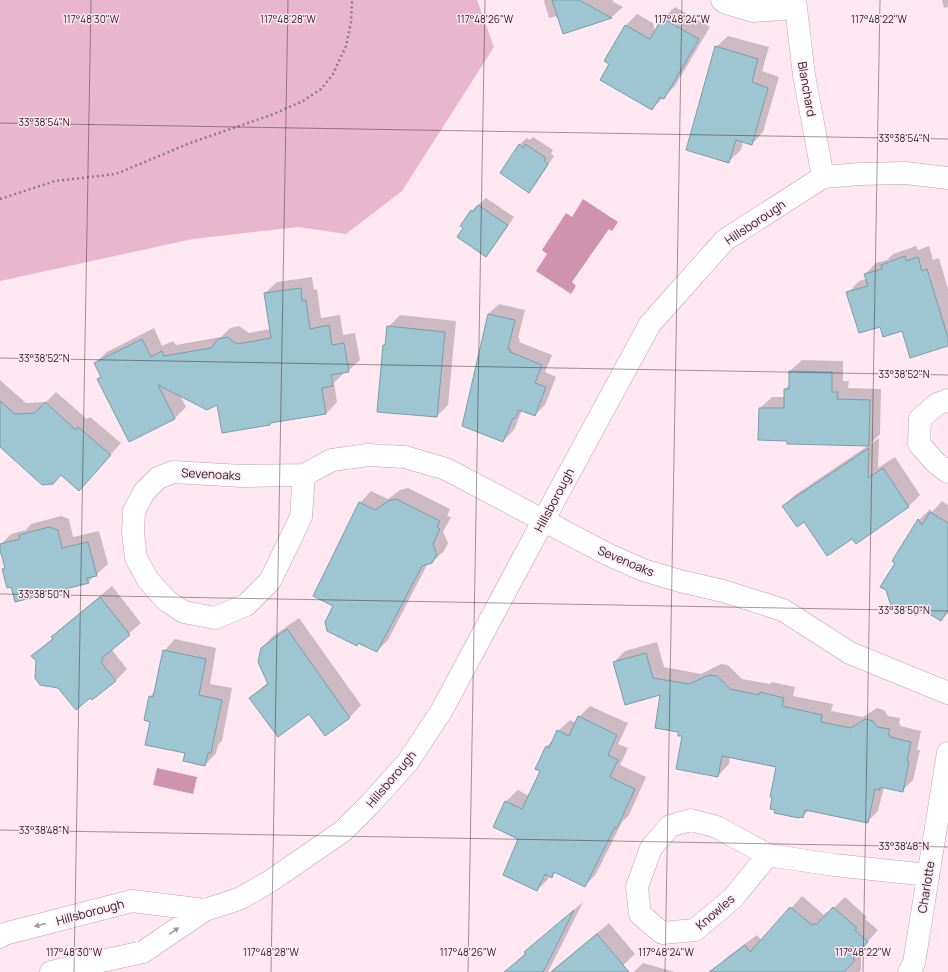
<svg xmlns="http://www.w3.org/2000/svg" width="948" height="972" font-family="Manrope,sans-serif">
<style>
.green{fill:#e8b7cd}
.water{fill:#cf93ae}
.shadow{fill:#0003}
.building{fill:#9dc6d2;stroke:#779faa}
.lines{fill:none;stroke-linecap:round;stroke-linejoin:round}
.minor-casing{stroke:#c4a0b0;stroke-width:23}
.path{stroke:#8e7d84;stroke-width:2.5;stroke-dasharray:2 3;stroke-linecap:butt}
.minor{stroke:#fff;stroke-width:22}
.oneway{fill:#a19b9e}
.ticks{fill:none;stroke:#2e2127;stroke-width:1;stroke-opacity:0.45}
.labels{text-anchor:middle;dominant-baseline:central;stroke-width:3;stroke-linejoin:round;paint-order:stroke}
.street-label{font-size:12px;fill:#2e2127;stroke:#ffe8f2}
.ticks-label{font-size:10px;text-anchor:middle;fill:#2e2127;stroke:#ffe8f2;stroke-width:3;stroke-linejoin:round;paint-order:stroke}
</style>
<rect width="100%" height="100%" fill="#ffe8f2"/>
<path class="green" d="M0,0H477L494,47L402,191L346,234L298,227L193,239L0,281Z"/>
<path class="water" d="M583,199L618,222L612,231L609,229L572,282L576,286L571,294L536,271L547,254L542,250L566,213L572,217Z
M157,768L197,777L193,794L153,785Z"/>
<path class="shadow" d="M545,0H614L612,1L623,7L612,17L564,32L559,17L557,18L556,16L549,18L544,1Z
M942,0H948V7L944,8Z
M675,7L710,27L675,86L652,109L610,64L625,26L637,14L653,23L655,32L663,18Z
M728,36L769,47L762,71L779,77L763,132L752,144L743,141L741,150L729,161L716,47Z
M533,137L553,150L551,154L554,156L536,184L529,191L519,145L527,138L530,140Z
M486,198L514,217L493,248L486,256L465,228L471,211Z
M916,246L918,250L929,246L933,260L939,258L948,289V345L902,330L880,326L848,293L859,281L866,279L865,274L876,263L887,260L893,254Z
M312,277L314,290L317,289L321,318L340,315L343,335L355,333L360,360L348,371L343,372V374L334,383L337,402L326,414L273,421L270,424L218,403L180,395L186,407L174,419L98,379L102,376L95,363L107,352L154,328L162,346L173,341L176,345L221,337L230,328L239,326L249,333L271,329L265,293L277,282Z
M499,304L525,310L518,338L520,339L519,342L552,355L545,372L556,377L545,405L535,415L522,410L514,430L503,441L488,314Z
M400,315L456,321L448,405L437,416L384,345L387,342L388,327Z
M802,360L843,361V381H849L848,388L881,389L880,434L871,443H872L879,438L878,468L895,457L920,495L909,506L856,542L852,537L805,521L783,506L795,495L869,445L788,440L760,408L772,397H785V389L790,385V371Z
M0,380L26,403L46,402L56,392L87,419L90,417L121,443L79,490L61,474L0,429Z
M408,488L450,509L447,516L451,517L443,532L448,543L444,551L432,562L428,563L388,640L377,651L359,642L357,645L335,606L360,503L371,491L388,499L400,490Z
M942,501L948,505V613L941,620L922,609L916,615L896,562L894,561L919,520L930,509L932,512Z
M61,516L69,519L73,537L99,531L108,564L88,582L15,601L11,586L3,569L5,567L0,545L11,534L26,530L31,524Z
M112,586L141,623L113,647L112,650L127,669L116,680L92,699L37,661L33,656L53,638L52,637L64,626Z
M299,618L361,705L350,717L325,734L310,713L251,698L268,682L262,648L273,636Z
M175,639L216,648L210,684L232,688L222,741L218,745L216,753L205,765L186,752L151,721L150,697L155,691L164,651Z
M657,642L664,667L701,674L721,664L728,665L742,679L770,684L772,682L795,687L793,696L833,704L831,711L863,717L877,708L884,710L888,716L900,718L899,724L901,725L900,726L921,731L917,750H920L913,780L902,791L884,787L878,811L867,822L809,810L803,816L778,766L730,756L729,764L718,776L679,731L662,694L614,662L625,651Z
M590,706L628,723L618,744L628,748L620,765L646,777L629,815L622,822L596,874L585,886L556,872L552,876L550,875L548,879L537,890L519,839L494,827L506,801L518,790L529,796L541,770L546,747L554,739L558,731L570,720L576,723L579,717Z
M802,896L824,915L826,912L828,914L845,897L867,917L865,919L878,930L863,947L865,948L861,953V970L859,972H713L726,958L757,935L762,941Z
M583,902L548,972H515L511,967L526,952Z
M609,923L635,954L616,972H550Z
M643,963L675,972H634Z"/>
<path class="building" d="M552,0H579L612,18L563,34Z
M662,18L699,39L664,99L660,97L652,110L600,80L609,64L604,61L625,25L650,39Z
M715,46L758,59L752,82L768,88L752,145L736,140L729,163L686,150Z
M519,144L523,148L525,144L546,158L544,161L548,164L529,193L500,173Z
M478,205L508,225L486,257L457,237L463,228L460,226L471,210L473,212Z
M905,256L906,261L918,257L922,271L927,269L948,338V346L910,358L902,331L883,337L880,327L859,333L846,292L868,286L864,274L882,269L881,265Z
M301,288L302,301L306,300L310,329L329,325L332,345L344,343L349,372L331,375L333,386L322,388L326,414L270,423V425L222,433L217,405L207,410L158,385L175,419L129,442L97,379L101,377L94,363L142,339L151,357L162,351L164,356L211,348L218,339L227,337L237,344L271,338L264,293Z
M488,314L515,320L508,349L511,350L510,352L542,365L535,383L546,387L535,416L519,410L515,419L513,418L503,442L462,426Z
M387,326L445,332L437,417L377,412L383,345H385Z
M789,371L832,372V392H838L837,399L870,400L869,446L787,444V441L758,440L759,408H784V389H789Z
M0,401L15,414L35,413L45,402L76,430L78,427L111,455L79,491L61,475L53,484L42,485L0,447Z
M869,448L868,478L883,468L909,507L856,544L852,539L827,556L804,522L797,527L782,506Z
M396,499L440,521L437,527L440,529L433,544L437,555L432,563L422,566L377,652L358,643L357,646L327,631L325,622L333,606L313,596L359,502L375,510L388,501Z
M930,512L948,523V610L941,621L921,609L916,616L906,609L899,611L891,606L886,590L880,587L895,563L892,561L918,519L922,525Z
M49,527L58,530L62,548L88,542L97,576L86,578L89,583L15,602L11,587L7,588L2,569L5,568L0,550V544L20,539L19,535Z
M100,597L130,635L102,658L103,660L101,662L116,681L92,700L90,698L76,710L58,688L40,685L35,678L36,661L31,656L53,639L51,637Z
M287,629L350,718L325,736L309,714L278,737L249,698L268,684L258,662L261,648Z
M163,650L206,659L199,695L222,700L211,753H208L205,766L183,761L185,753L145,745L150,722L144,720L149,696L153,697Z
M646,653L653,678L689,684L709,675L717,676L730,689L759,695L760,692L784,698L782,706L822,715L821,722L851,728L865,719L873,721L877,727L890,729L888,735H890V737L911,742L907,761H909L903,792L880,787V790L875,789L868,823L805,810L803,818L800,817L799,818L774,813L775,810L770,809L772,797H770L776,767L722,756L718,777L676,769L682,736H678V732L655,728L660,695L625,705L613,662Z
M578,716L617,735L608,755L618,760L610,777L635,789L617,828L615,827L585,887L554,872L552,878L545,874L537,891L503,875L518,839L493,827L505,801L522,809L540,771L535,769L546,746L549,748L557,730L569,736Z
M790,907L812,925L814,923L816,925L833,907L857,928L855,930L868,942L853,959L855,960L844,972H709L745,945L750,952Z
M574,910L543,972H504L526,954L524,952Z
M597,934L629,972H551Z"/>
<g class="lines">
<g class="minor-casing">
<path id="minor" d="M722,0L726,3L753,11L795,8
M795,0L804,75L823,177
M948,400L937,404L920,419L919,444L936,463L948,472
M304,475L301,517L270,581L246,605L215,618L184,612L167,601L148,580L136,558L133,533L134,511L144,492L158,478L173,472L242,476L304,475L332,460L368,455L405,457L446,469L607,554L643,570L680,581L723,591L783,610L850,653L948,693
M768,855L733,898L695,930L662,933L640,914L637,887L651,848L670,826L691,820L717,827L768,855L834,865L928,875
M0,937L4,934L132,901L205,910
M51,972L143,952L205,910L239,899L269,882L343,831L369,805L407,763L442,710L543,521L650,324L725,240L823,177L860,174L906,173L948,178
M909,972L914,963L948,753"/>
</g>
<path class="path" d="M0,199L55,181L116,174L190,143L271,115L303,101L321,89L333,74L346,46L351,22L352,0"/>
<use href="#minor" class="minor"/>
</g>
<defs><path id="oneway-solid" d="M-6-.8H1V-3.2L6.5 0L1 3.2V.8H-6Z"/></defs>
<g class="oneway">
<use href="#oneway-solid" transform="translate(40 925) rotate(165)"/>
<use href="#oneway-solid" transform="translate(174 931) rotate(-34)"/>
</g>
<path class="ticks" d="M0,123L948,139M0,358L948,375M0,594L948,611M0,830L948,847M74,972L91,0M271,972L288,0M468,972L485,0M665,972L682,0M863,972L880,0"/>
<g class="labels">
<g class="street-label">
<text transform="translate(807 89) rotate(80)">Blanchard</text>
<text transform="translate(755 222) rotate(-34)">Hillsborough</text>
<text transform="translate(211 474) rotate(3)">Sevenoaks</text>
<text transform="translate(554 500) rotate(-62)">Hillsborough</text>
<text transform="translate(626 561) rotate(23)">Sevenoaks</text>
<text transform="translate(391 779) rotate(-50)">Hillsborough</text>
<text transform="translate(926 887) rotate(-81)">Charlotte</text>
<text transform="translate(90 912) rotate(-15)">Hillsborough</text>
<text transform="translate(715 912) rotate(-41)">Knowles</text>
</g>
</g>
<g class="ticks-label">
<text x="91" y="23">117°48'30"W</text>
<text x="288" y="23">117°48'28"W</text>
<text x="485" y="23">117°48'26"W</text>
<text x="682" y="23">117°48'24"W</text>
<text x="879" y="23">117°48'22"W</text>
<text x="44" y="126">33°38'54"N</text>
<text x="904" y="142">33°38'54"N</text>
<text x="44" y="362">33°38'52"N</text>
<text x="904" y="378">33°38'52"N</text>
<text x="44" y="598">33°38'50"N</text>
<text x="904" y="614">33°38'50"N</text>
<text x="44" y="834">33°38'48"N</text>
<text x="904" y="850">33°38'48"N</text>
<text x="74" y="956">117°48'30"W</text>
<text x="271" y="956">117°48'28"W</text>
<text x="468" y="956">117°48'26"W</text>
<text x="666" y="956">117°48'24"W</text>
<text x="863" y="956">117°48'22"W</text>
</g>
</svg>
